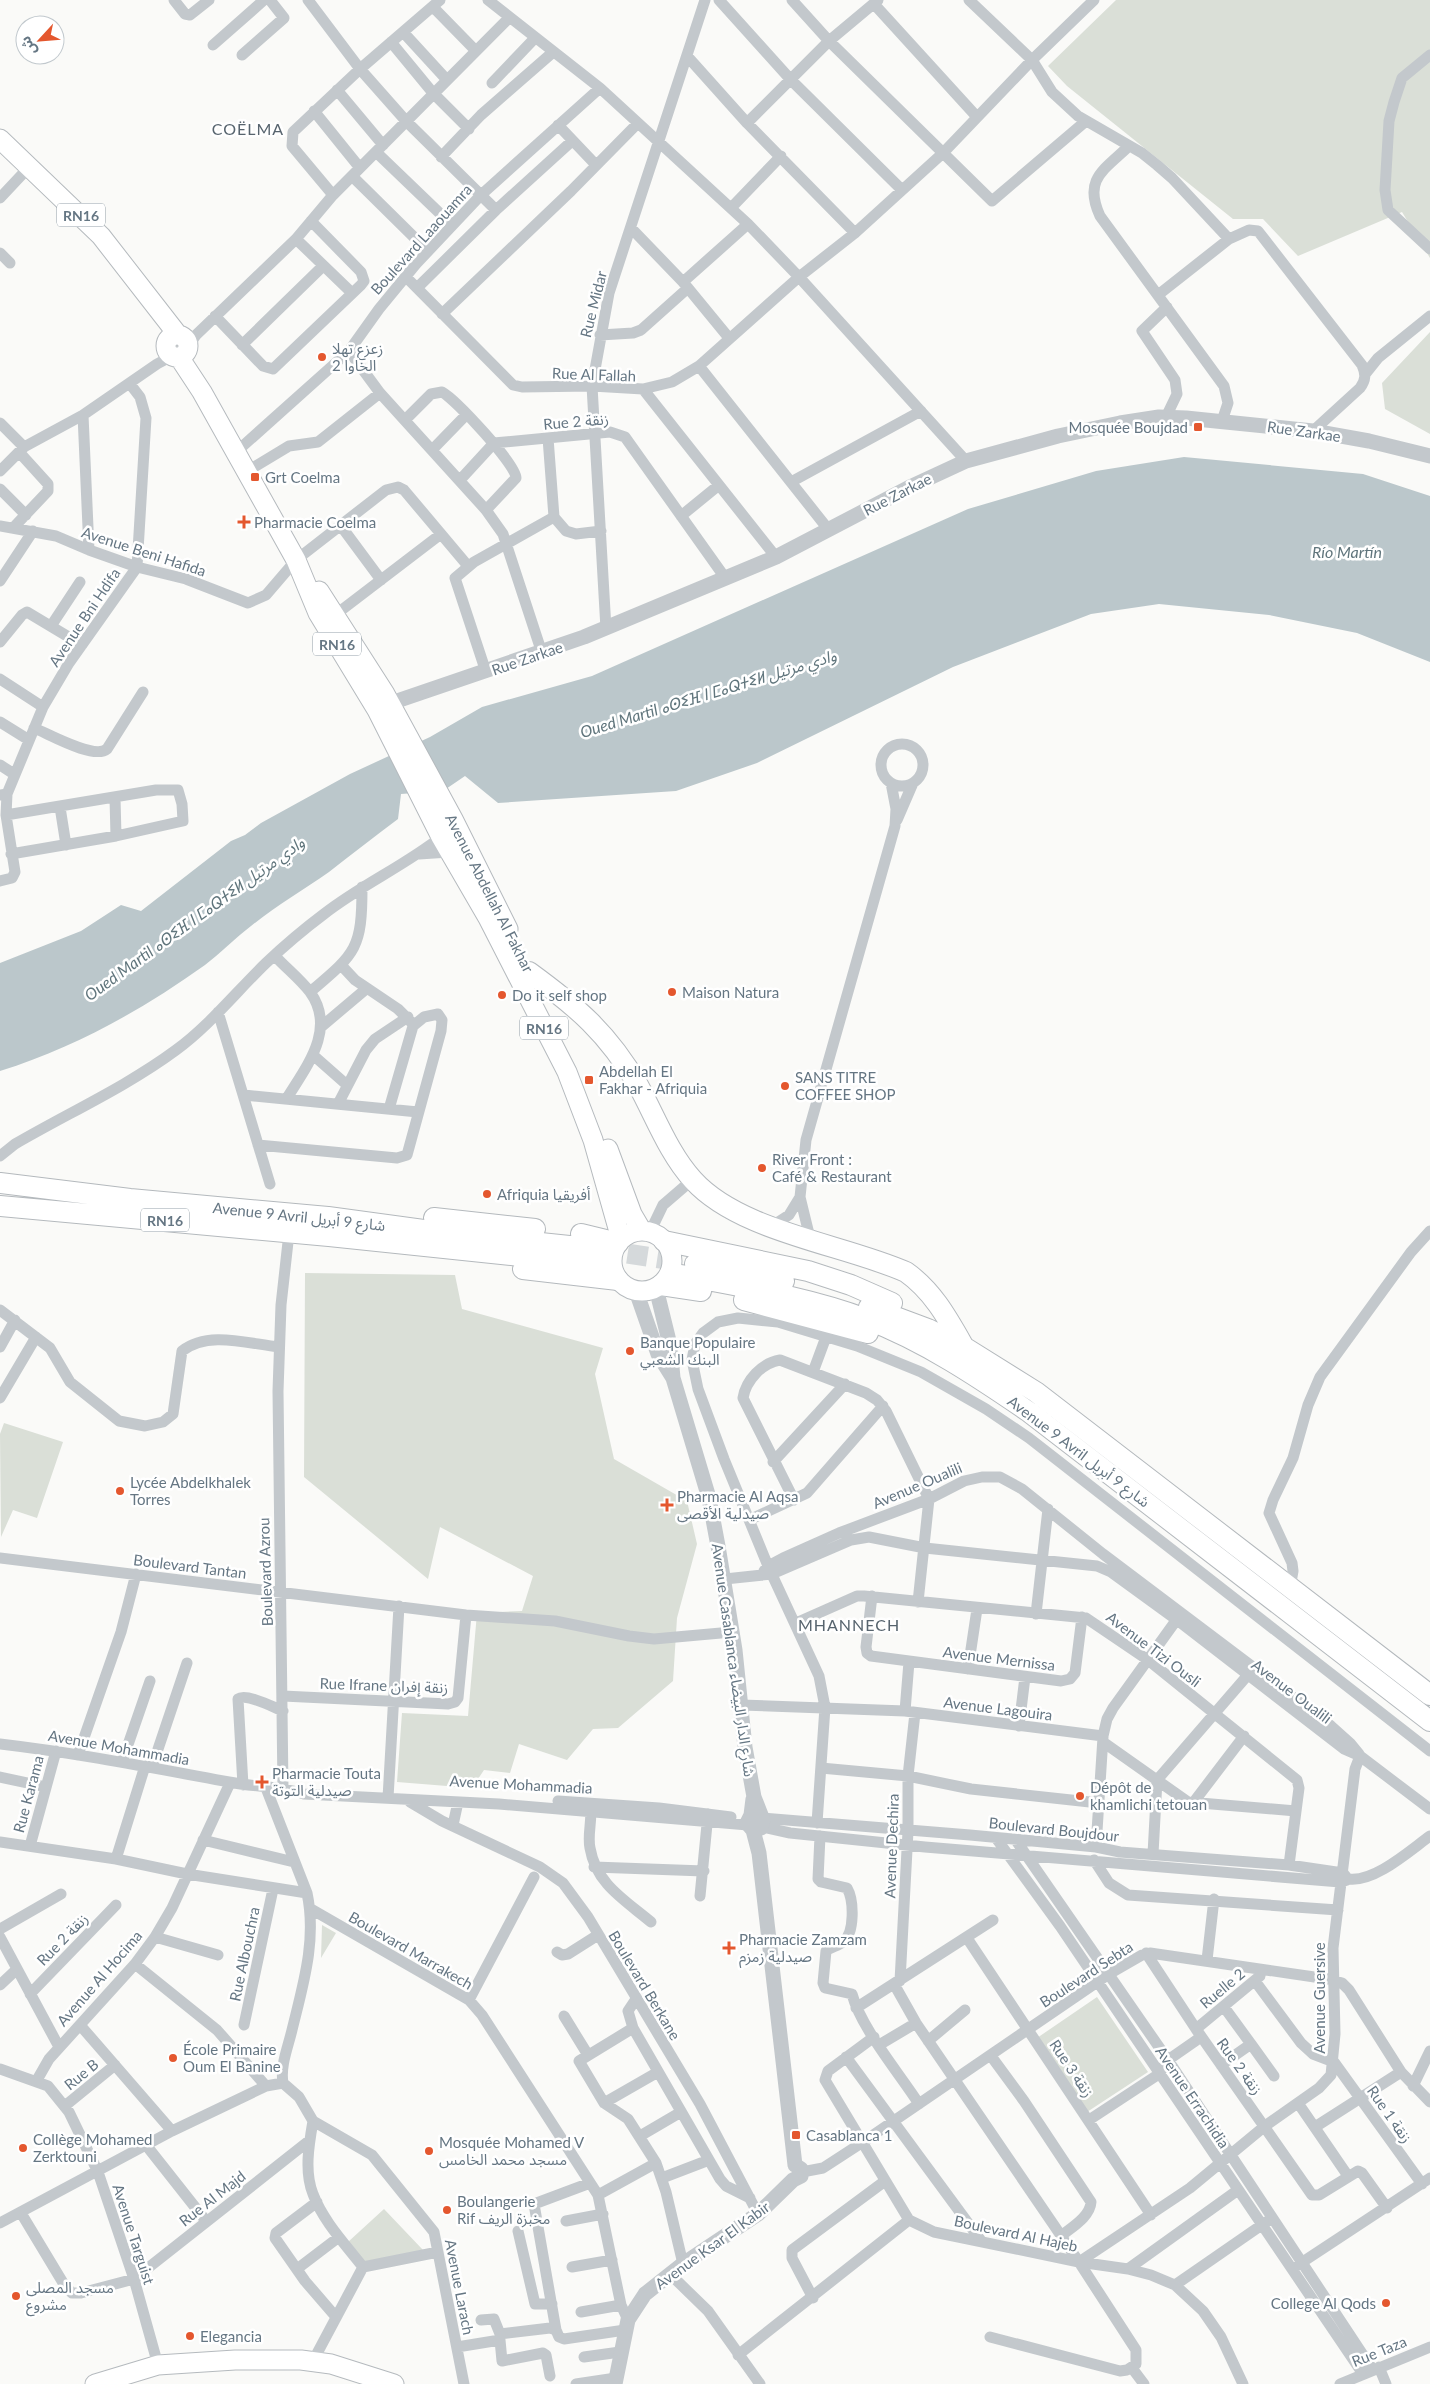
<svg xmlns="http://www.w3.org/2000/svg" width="1430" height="2384" font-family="Lato,'Noto Sans Arabic','Noto Sans Tifinagh',sans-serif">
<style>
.green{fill:#dadfd7}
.water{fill:#bbc7cb}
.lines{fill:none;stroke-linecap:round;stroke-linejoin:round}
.trunk-tunnel{stroke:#d5d9db;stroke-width:20;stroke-dasharray:20 10;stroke-linecap:butt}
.primary-casing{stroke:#b5babe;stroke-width:21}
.trunk-casing{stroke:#b4b9bd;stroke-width:22}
.minor{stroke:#c3c8cc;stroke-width:11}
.tertiary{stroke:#c3c8cc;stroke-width:15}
.primary{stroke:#fff;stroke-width:19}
.trunk{stroke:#fff;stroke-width:20}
.poi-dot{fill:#e4572e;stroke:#fff;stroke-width:2}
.labels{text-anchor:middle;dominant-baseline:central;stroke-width:5;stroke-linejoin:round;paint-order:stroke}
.shield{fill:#fff;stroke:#939fa8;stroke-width:1}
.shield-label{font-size:14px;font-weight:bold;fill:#657683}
.street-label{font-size:15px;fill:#657683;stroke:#fff}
.poi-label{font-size:15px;fill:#657683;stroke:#fff;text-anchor:start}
.neighbourhood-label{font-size:16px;letter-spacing:1px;fill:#57646e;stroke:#fff}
.water-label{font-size:16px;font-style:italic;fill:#60757c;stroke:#fff}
</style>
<rect width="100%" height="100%" fill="#fafaf8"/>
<path class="green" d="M1116,0H1430V258L1402,212L1298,256L1263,219H1233L1067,86L1048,66Z
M1430,332V434L1385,409L1382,383Z
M305,1273L455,1275L462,1309L603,1348L595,1374L614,1459L687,1501L697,1544L677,1618L673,1681L618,1728L593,1729L567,1760L519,1744L510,1773L484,1770L472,1788L397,1782L402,1713L468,1716L477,1613L522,1611L533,1576L440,1527L428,1579L304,1477Z
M4,1423L63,1442L37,1518L13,1510L1,1537L0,1434Z
M322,1925L336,1933L321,1958Z
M1097,1997L1148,2072L1087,2112L1037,2038Z
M384,2209L423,2250L364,2262L348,2242Z"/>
<path class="water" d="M1184,457L1363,474L1430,496V662L1357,633L1269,615L1159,604L1091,614L953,667L757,763L676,791L498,803L465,776L443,791L401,794L398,819C375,836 352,854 329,872C303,890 276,906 251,926C235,938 221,953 205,965C142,1010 74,1048 0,1071V963L81,931L121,905L141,911L231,841L245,835L261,823L350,774L430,737L482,707L592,676L968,509L1096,471Z"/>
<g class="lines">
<path class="trunk-tunnel" d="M598,1249L683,1262"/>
<g class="primary-casing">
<path id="primary" d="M0,139L101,236L178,335
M166 346a11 11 0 1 1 22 0a11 11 0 1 1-22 0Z
M179,357L202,392L296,560L318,613L377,710L441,837L488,918L567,1072L593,1140L621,1239
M319,591L385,694L453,819L508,929
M608,1149L632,1214L642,1231
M612 1261a30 30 0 1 1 60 0a30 30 0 1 1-60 0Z
M95,2384L158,2365L235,2360H301L331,2364L394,2384"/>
</g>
<g class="trunk-casing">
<path id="trunk" d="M529,972C577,1007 608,1033 638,1085C655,1116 669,1154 693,1180C740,1232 843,1244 906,1272C933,1291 948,1319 964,1347
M0,1183L130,1199L328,1217L438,1232L598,1249
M0,1206L329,1236L596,1264
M434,1218L535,1229
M581,1234L618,1243
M664,1241L808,1271L851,1285L892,1303
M695,1264L784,1281
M523,1269L618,1280
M681,1275C743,1287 807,1297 866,1319C924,1341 978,1377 1029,1412L1430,1721
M661,1285L701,1291
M744,1300L868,1333
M869,1307L928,1329L964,1347L1036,1392L1430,1695"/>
</g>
<path class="minor" d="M174,0L185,14L190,15L209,0
M308,0L360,69L406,121L496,210
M488,0L600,88
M719,0L791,80L902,190
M792,0L829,41L992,201L1086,121
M969,0L1032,60L1052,92L1078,116L1142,153L1157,165L1172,178L1229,239L1249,230L1258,231L1362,365C1366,374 1366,380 1360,388L1313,431
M874,4L977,117
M433,7L476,51
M403,32L447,80
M391,42L433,93L469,129
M213,45L264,0
M242,55L284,18L270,0
M1430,55L1402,78L1394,102L1389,121L1385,190L1388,210L1430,249
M687,56L747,123L855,233
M492,83L534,39
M337,90L383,145
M314,111L360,168
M747,123L829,41L878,0
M558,125L596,165
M1129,146C1104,170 1083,179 1100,216L1224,386L1228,403L1222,421
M376,152L452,225
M441,157L481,115L552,53
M352,176L428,251
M333,195L292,146L293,132L360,69L440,0
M0,198L30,166
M731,208L781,156
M631,228L683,282L729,338
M296,239L352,293
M0,253L10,263
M406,277L513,385L522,387L592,386L643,389L776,557
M683,282L748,224
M417,288L496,210L572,141
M1158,295L1229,239
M442,314L571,191L638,123
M215,316L263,366L273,369L361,285L364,281L361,272L311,221
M600,335L633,333L641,330L688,288
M242,345L323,266
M188,347L196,335L296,239L333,195L509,18
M349,351L380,393L486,510L503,534L542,653
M699,366L828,529
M1366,373L1378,358L1430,316
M643,389L672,382L699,366L799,277L855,233L943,153L1032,60L1094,0
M83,415L89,550
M1166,417L1177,394L1175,380L1142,331L1167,307
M405,420L431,394L442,392C456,400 516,464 516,478L486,510
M0,423L24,447
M548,438L554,517L566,531L576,534L601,531
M432,450L466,415
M235,453L349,351L379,309L416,264L481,195L600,88L748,224L799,277L966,461
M0,471L24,447L83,415L157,364L172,356
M246,472L289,446L318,442L380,393
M460,480L494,443L610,432L625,437L726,579
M791,482L921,411
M0,489L26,515
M681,516L719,485
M0,526L56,536L89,550L137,567L186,579L248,603L266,595L296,560L386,490L398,487L404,490L468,566
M341,526L381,580
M13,528L48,491V484L19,452
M0,581L33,531
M335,615L441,534
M51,626L80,582
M606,629L592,386L609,293L705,0
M0,642L22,615L27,612L82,645
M486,672L455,578L474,562L554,517
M0,679L43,707
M0,722L29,740
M34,728C49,734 94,760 107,749L143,692
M881 765a21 21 0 1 1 42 0a21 21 0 1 1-42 0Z
M0,765L14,774
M0,795L7,794L43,707L69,663L137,567L146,418L140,397L130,384
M115,798L116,836
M60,807L66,845
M6,815L156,790H178L182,804L183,821L116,836L11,854
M897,820L913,783
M419,854L449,852
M0,881L12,878L15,872L6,815L7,794
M275,956C286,968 300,979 310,992C337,1029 306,1067 287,1098
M341,965L355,980L398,1009L411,1022
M310,992C356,953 362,949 362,887
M218,1012L270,1184
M321,1027L366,989
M313,1055L347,1085
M244,1095L418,1112
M338,1104L366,1050L375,1039L408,1017
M258,1145L397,1158L407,1155L441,1031L442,1020L438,1014L424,1017L413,1026L389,1109
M0,1156L15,1144C68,1113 126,1087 176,1050C209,1026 236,992 266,963C284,946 304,929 324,914C361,885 404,866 441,837
M772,1226L789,1215L800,1197
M650,1232L663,1205L692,1180
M810,1238L800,1197L806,1140L895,826L896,809L891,783
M0,1310L50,1348L70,1382L119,1421L145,1426L163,1422L173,1414L182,1351C208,1330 249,1344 279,1347
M0,1347L15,1320
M813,1372L826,1337
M0,1398L36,1337
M773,1462L845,1384
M794,1500L743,1398C746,1380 762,1363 780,1360L866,1393L877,1400L886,1411L929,1499L918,1602
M749,1520L807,1493L883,1406
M0,1558L466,1615L555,1621L629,1636L654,1639L732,1632
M764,1571L768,1566L783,1558L839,1533L929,1499L964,1481L982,1477H1000L1022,1489L1103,1554L1331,1726L1350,1743L1359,1754
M725,1579L772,1574L851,1540L869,1537L925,1548L1097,1566L1111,1572L1177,1620L1344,1749L1360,1756L1430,1809
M1290,1588L1293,1571L1292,1563L1269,1513L1273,1500L1293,1458L1308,1405L1320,1377L1411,1252L1430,1231
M872,1596L866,1647L867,1653L871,1656L1061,1681L1070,1679L1075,1673L1082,1617
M1036,1614L1048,1509
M796,1623L857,1596H864L1086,1618L1148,1660L1297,1780L1299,1788L1289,1865
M968,1669L977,1609
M283,1696L448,1704L455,1702L458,1698L466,1615
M741,1705L905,1711L1103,1736L1107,1719L1113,1708L1180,1615
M905,1711L909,1662
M1019,1726L1025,1677
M1103,1742L1188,1802L1296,1811
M0,1744C77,1753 153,1768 229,1782C254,1787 280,1786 304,1794L499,1804L748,1825
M78,1755L121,1632L136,1574
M122,1762L150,1681
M152,1767L187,1663
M821,1768L908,1776L971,1789L1099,1803
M0,1777L46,1787
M243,1785L238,1699C246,1693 273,1707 283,1711
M283,1789L278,1391L281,1305L289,1233
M388,1798L399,1606
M558,1801L659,1808L731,1817
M410,1802L442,1821L540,1867L563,1883L588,1917L700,2104L758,2214
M1193,1803L1244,1736
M590,1805C593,1819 587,1834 590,1848C596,1884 625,1900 651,1922
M762,1818L970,1835L1096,1847L1120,1852L1289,1865L1343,1873L1347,1878
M817,1823L825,1707L819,1676L768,1566L724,1459L698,1389L692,1360L695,1344L703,1333L718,1322L738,1318L778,1322L857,1346L921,1372L986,1409L1029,1438L1430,1751
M453,1825L458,1802
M762,1827L790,1833L925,1847L1328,1881L1341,1882L1347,1880
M820,1836L818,1879L821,1882L847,1888C854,1900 855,1933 843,1942C838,1946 831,1947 826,1951L823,1983L825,1988L852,1994C861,2028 899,2073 919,2104
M996,1838L1060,1926L1363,2374
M1015,1839L1168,2060L1373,2370
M203,1840L294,1862
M0,1842L116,1859L187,1874L307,1893
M30,1846L56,1751
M1096,1847L1103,1737
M1153,1854L1157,1780L1247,1676
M116,1859L145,1766
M1094,1860L1109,1883L1128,1895L1338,1910
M594,1867L704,1871
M1349,1879C1375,1882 1409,1851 1430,1836
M700,1896L708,1814
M311,1909L469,2000L482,2015L598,2195L621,2305L628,2320
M0,1929L61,1894
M0,1937L59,2047
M155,1937L218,1955
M967,1938L1151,2215
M557,1952L562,1955L568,1954L598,1935
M1146,1953L1196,2029L1312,2195H1319L1358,2171L1362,2173L1387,2208
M1207,1960L1214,1899
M135,1964L217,2030L266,2086
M900,1981L908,1831V1776L915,1713
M1255,1981L1301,2043L1313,2054L1334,2062L1422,2184
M894,1984L916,2023L1079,2262L1136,2350V2364L1127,2370L1120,2371L990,2337
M0,1985L16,1970
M30,1994L116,1905
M636,1999L628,2011L633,2028L720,2179L726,2186L750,2198
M469,2000L534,1877
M856,2008L993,1920
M564,2016L588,2055
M80,2025L172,2131
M244,2025L273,1889
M633,2028L579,2061L604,2103L628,2119L656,2163L666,2192L683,2264
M1196,2029L1260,1976
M874,2037L828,2071L825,2080L909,2220L934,2232L1079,2262L1128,2269L1151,2275L1175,2285L1203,2311L1221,2337L1243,2384
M928,2041L965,2010
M1251,2044L1274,2076
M879,2045L916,2023
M991,2056L1024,2101L1091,2202C1090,2217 1072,2227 1061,2236
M846,2057L982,2242
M1221,2065L1251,2044L1224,2007
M0,2069L48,2086L69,2112L98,2172L134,2279L158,2365
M37,2080L49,2059L135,1964L155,1937L172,1908L230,1783
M283,2083L299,2097L313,2121L372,2155L434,2232L464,2384
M1413,2086L1430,2051
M604,2103L658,2072
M1298,2103L1348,2176
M66,2105L115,2065
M1089,2120L1159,2074L1168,2060L1201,2037
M313,2121C309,2144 304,2172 313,2194C323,2221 346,2245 363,2267
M1315,2127L1401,2072
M640,2136L681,2112
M146,2145L206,2221
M802,2172L823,2168L863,2142L1109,1974L1142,1955L1150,1953L1328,1979L1342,1983L1349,1990L1401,2072L1430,2102
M662,2178L709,2160
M598,2195L656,2163
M317,2202L276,2233L275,2238L305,2281L336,2317
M21,2213L65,2286L72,2293H81L134,2279L310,2140
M566,2221L603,2214
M0,2223L172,2131L266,2086L283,2083C280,2066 288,2047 292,2030C303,1985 317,1940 307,1893L266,1788
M518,2231L535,2304H552
M1079,2262L1190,2188L1265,2126L1319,2088L1331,2075L1335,2034L1333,1948L1355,1769L1360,1756
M1298,2265L1430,2178
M572,2267L612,2260
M297,2269L339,2237
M1128,2269L1238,2190
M670,2274L708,2311L760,2384
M1175,2285L1269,2220
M813,2298L792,2258V2250L885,2181
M581,2312L621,2305
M481,2320L494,2319L500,2334L550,2328L556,2330L559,2337L564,2339L625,2330
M556,2330L534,2204L590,2183
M457,2347L500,2340L502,2361L543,2353L546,2355L550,2376
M738,2355L909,2220
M584,2357L620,2352
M313,2361L363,2267L438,2252
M1379,2367L1386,2384
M1132,2368L1144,2384
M576,2384L616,2378
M1340,2384L1430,2347"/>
<path class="tertiary" d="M391,703L584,637L776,557L912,486L966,461L1058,436L1120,423L1159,417L1186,418L1313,431L1369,441L1430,456
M656,1288L670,1345L673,1378L709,1498L718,1546L735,1650L745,1747L754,1797L763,1820L761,1828L753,1830
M636,1291L658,1354L673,1378
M753,1799L751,1815L747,1823L753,1830L759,1853L795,2165
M615,2384L628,2320L645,2294L683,2264L758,2214L793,2180L801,2176V2169L795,2165"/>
<use href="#primary" class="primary"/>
<use href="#trunk" class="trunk"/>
</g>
<g class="poi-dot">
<circle cx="322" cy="357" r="5"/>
<rect x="1193" y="422" width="10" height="10" rx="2.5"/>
<rect x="250" y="472" width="10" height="10" rx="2.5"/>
<path d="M241.5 514.5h5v5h5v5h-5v5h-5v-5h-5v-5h5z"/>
<circle cx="672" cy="992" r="5"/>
<circle cx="502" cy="995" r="5"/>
<rect x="584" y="1075" width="10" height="10" rx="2.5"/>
<circle cx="785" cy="1086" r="5"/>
<circle cx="762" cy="1168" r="5"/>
<circle cx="487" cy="1194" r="5"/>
<circle cx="630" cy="1351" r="5"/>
<circle cx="120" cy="1491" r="5"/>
<path d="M664.5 1497.5h5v5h5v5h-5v5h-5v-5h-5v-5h5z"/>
<path d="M259.5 1774.5h5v5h5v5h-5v5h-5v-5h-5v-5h5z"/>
<circle cx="1080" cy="1796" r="5"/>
<path d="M726.5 1940.5h5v5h5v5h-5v5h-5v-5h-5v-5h5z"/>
<circle cx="173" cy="2058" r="5"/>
<rect x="791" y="2130" width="10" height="10" rx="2.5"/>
<circle cx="23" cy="2148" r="5"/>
<circle cx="429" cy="2151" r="5"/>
<circle cx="447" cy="2210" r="5"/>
<circle cx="16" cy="2296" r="5"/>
<circle cx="1386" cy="2303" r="5"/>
<circle cx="190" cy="2336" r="5"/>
</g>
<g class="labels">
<g class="shield">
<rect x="57" y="203.5" width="48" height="23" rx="4"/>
<rect x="313" y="632.5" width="48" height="23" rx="4"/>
<rect x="520" y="1016.5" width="48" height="23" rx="4"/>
<rect x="141" y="1208.5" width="48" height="23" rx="4"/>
</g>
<g class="shield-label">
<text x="81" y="215">RN16</text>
<text x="337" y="644">RN16</text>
<text x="544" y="1028">RN16</text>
<text x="165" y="1220">RN16</text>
</g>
<g class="street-label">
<text transform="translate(421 239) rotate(-48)">Boulevard Laaouamra</text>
<text transform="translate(593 304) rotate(-76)">Rue Midar</text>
<text transform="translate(594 374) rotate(2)">Rue Al Fallah</text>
<text transform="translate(576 421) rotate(-5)">Rue 2 زنقة</text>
<text transform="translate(1304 431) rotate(8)">Rue Zarkae</text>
<text transform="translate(897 494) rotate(-27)">Rue Zarkae</text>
<text transform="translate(144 551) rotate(18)">Avenue Beni Hafida</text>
<text transform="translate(84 617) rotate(-56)">Avenue Bni Hdifa</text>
<text transform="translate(527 658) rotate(-19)">Rue Zarkae</text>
<text transform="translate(490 893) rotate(63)">Avenue Abdellah Al Fakhar</text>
<text transform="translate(299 1216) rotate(6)">Avenue 9 Avril شارع 9 أبريل</text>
<text transform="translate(1079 1451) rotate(37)">Avenue 9 Avril شارع 9 أبريل</text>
<text transform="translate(917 1485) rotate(-23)">Avenue Oualili</text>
<text transform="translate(190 1566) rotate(7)">Boulevard Tantan</text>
<text transform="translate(265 1572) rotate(-92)">Boulevard Azrou</text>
<text transform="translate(1154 1649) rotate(37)">Avenue Tizi Ousli</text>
<text transform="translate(999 1658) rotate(7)">Avenue Mernissa</text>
<text transform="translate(734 1660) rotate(82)">Avenue Casablanca شارع الدار البيضاء</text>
<text transform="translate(384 1685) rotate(2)">Rue Ifrane زنقة إفران</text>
<text transform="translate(1292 1691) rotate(37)">Avenue Oualili</text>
<text transform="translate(998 1708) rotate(7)">Avenue Lagouira</text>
<text transform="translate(119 1747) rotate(10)">Avenue Mohammadia</text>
<text transform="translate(521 1784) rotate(3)">Avenue Mohammadia</text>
<text transform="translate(28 1794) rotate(-75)">Rue Karama</text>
<text transform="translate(1054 1829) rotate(6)">Boulevard Boujdour</text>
<text transform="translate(891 1846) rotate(-88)">Avenue Dechira</text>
<text transform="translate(62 1939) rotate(-46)">Rue 2 زنقة</text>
<text transform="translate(411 1950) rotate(30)">Boulevard Marrakech</text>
<text transform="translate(244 1954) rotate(-78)">Rue Albouchra</text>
<text transform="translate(1086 1974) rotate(-33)">Boulevard Sebta</text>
<text transform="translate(99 1978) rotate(-49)">Avenue Al Hocima</text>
<text transform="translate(645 1985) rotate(59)">Boulevard Berkane</text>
<text transform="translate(1222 1988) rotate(-40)">Ruelle 2</text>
<text transform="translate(1319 1998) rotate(-90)">Avenue Guersive</text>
<text transform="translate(1240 2066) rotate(54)">Rue 2 زنقة</text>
<text transform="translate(1072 2068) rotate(56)">Rue 3 زنقة</text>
<text transform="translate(81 2074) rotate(-39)">Rue B</text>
<text transform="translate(1193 2097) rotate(56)">Avenue Errachidia</text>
<text transform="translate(1390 2114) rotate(55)">Rue 1 زنقة</text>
<text transform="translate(212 2198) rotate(-38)">Rue Al Majd</text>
<text transform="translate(1016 2233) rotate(12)">Boulevard Al Hajeb</text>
<text transform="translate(134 2234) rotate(72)">Avenue Targuist</text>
<text transform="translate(712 2245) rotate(-36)">Avenue Ksar El Kabir</text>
<text transform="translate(460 2287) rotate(79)">Avenue Larach</text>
<text transform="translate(1379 2351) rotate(-22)">Rue Taza</text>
</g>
<g class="poi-label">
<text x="332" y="348">زعزع تهلا<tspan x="332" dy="17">الخاوا 2</tspan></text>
<text x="1188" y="427" text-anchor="end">Mosquée Boujdad</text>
<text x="265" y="477">Grt Coelma</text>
<text x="254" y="522">Pharmacie Coelma</text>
<text x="682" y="992">Maison Natura</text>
<text x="512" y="995">Do it self shop</text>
<text x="599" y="1071">Abdellah El<tspan x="599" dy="17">Fakhar - Afriquia</tspan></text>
<text x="795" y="1077">SANS TITRE<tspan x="795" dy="17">COFFEE SHOP</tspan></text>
<text x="772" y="1159">River Front :<tspan x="772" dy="17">Café &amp; Restaurant</tspan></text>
<text x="497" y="1194">Afriquia أفريقيا</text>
<text x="640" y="1342">Banque Populaire<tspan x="640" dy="17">البنك الشعبي</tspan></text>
<text x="130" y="1482">Lycée Abdelkhalek<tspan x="130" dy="17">Torres</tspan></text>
<text x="677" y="1496">Pharmacie Al Aqsa<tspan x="677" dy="17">صيدلية الأقصى</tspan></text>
<text x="272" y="1773">Pharmacie Touta<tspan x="272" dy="17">صيدلية التوتة</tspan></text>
<text x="1090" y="1787">Dépôt de<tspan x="1090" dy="17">khamlichi tetouan</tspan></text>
<text x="739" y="1939">Pharmacie Zamzam<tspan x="739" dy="17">صيدلية زمزم</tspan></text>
<text x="183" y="2049">École Primaire<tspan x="183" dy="17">Oum El Banine</tspan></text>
<text x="806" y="2135">Casablanca 1</text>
<text x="33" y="2139">Collège Mohamed<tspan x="33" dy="17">Zerktouni</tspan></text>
<text x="439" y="2142">Mosquée Mohamed V<tspan x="439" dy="17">مسجد محمد الخامس</tspan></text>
<text x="457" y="2201">Boulangerie<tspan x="457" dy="17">Rif مخبزة الريف</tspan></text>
<text x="26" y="2287">مسجد المصلى<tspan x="26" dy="17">مشروع</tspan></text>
<text x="1376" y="2303" text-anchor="end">College Al Qods</text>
<text x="200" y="2336">Elegancia</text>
</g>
<g class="neighbourhood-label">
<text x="248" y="128">COËLMA</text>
<text x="849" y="1624">MHANNECH</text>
</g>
<g class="water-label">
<text x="1347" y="551">Río Martín</text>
<text transform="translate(708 693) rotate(-17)">Oued Martil ⴰⵙⵉⴼ ⵏ ⵎⴰⵕⵜⵉⵍ وادي مرتيل</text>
<text transform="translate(194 918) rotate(-36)">Oued Martil ⴰⵙⵉⴼ ⵏ ⵎⴰⵕⵜⵉⵍ وادي مرتيل</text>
</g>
</g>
<g transform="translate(40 40) rotate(244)"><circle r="24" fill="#ffffff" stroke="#c1c8cd"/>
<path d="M0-4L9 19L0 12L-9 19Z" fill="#e4572e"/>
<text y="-8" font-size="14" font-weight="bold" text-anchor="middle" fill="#657683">ش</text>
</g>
</svg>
